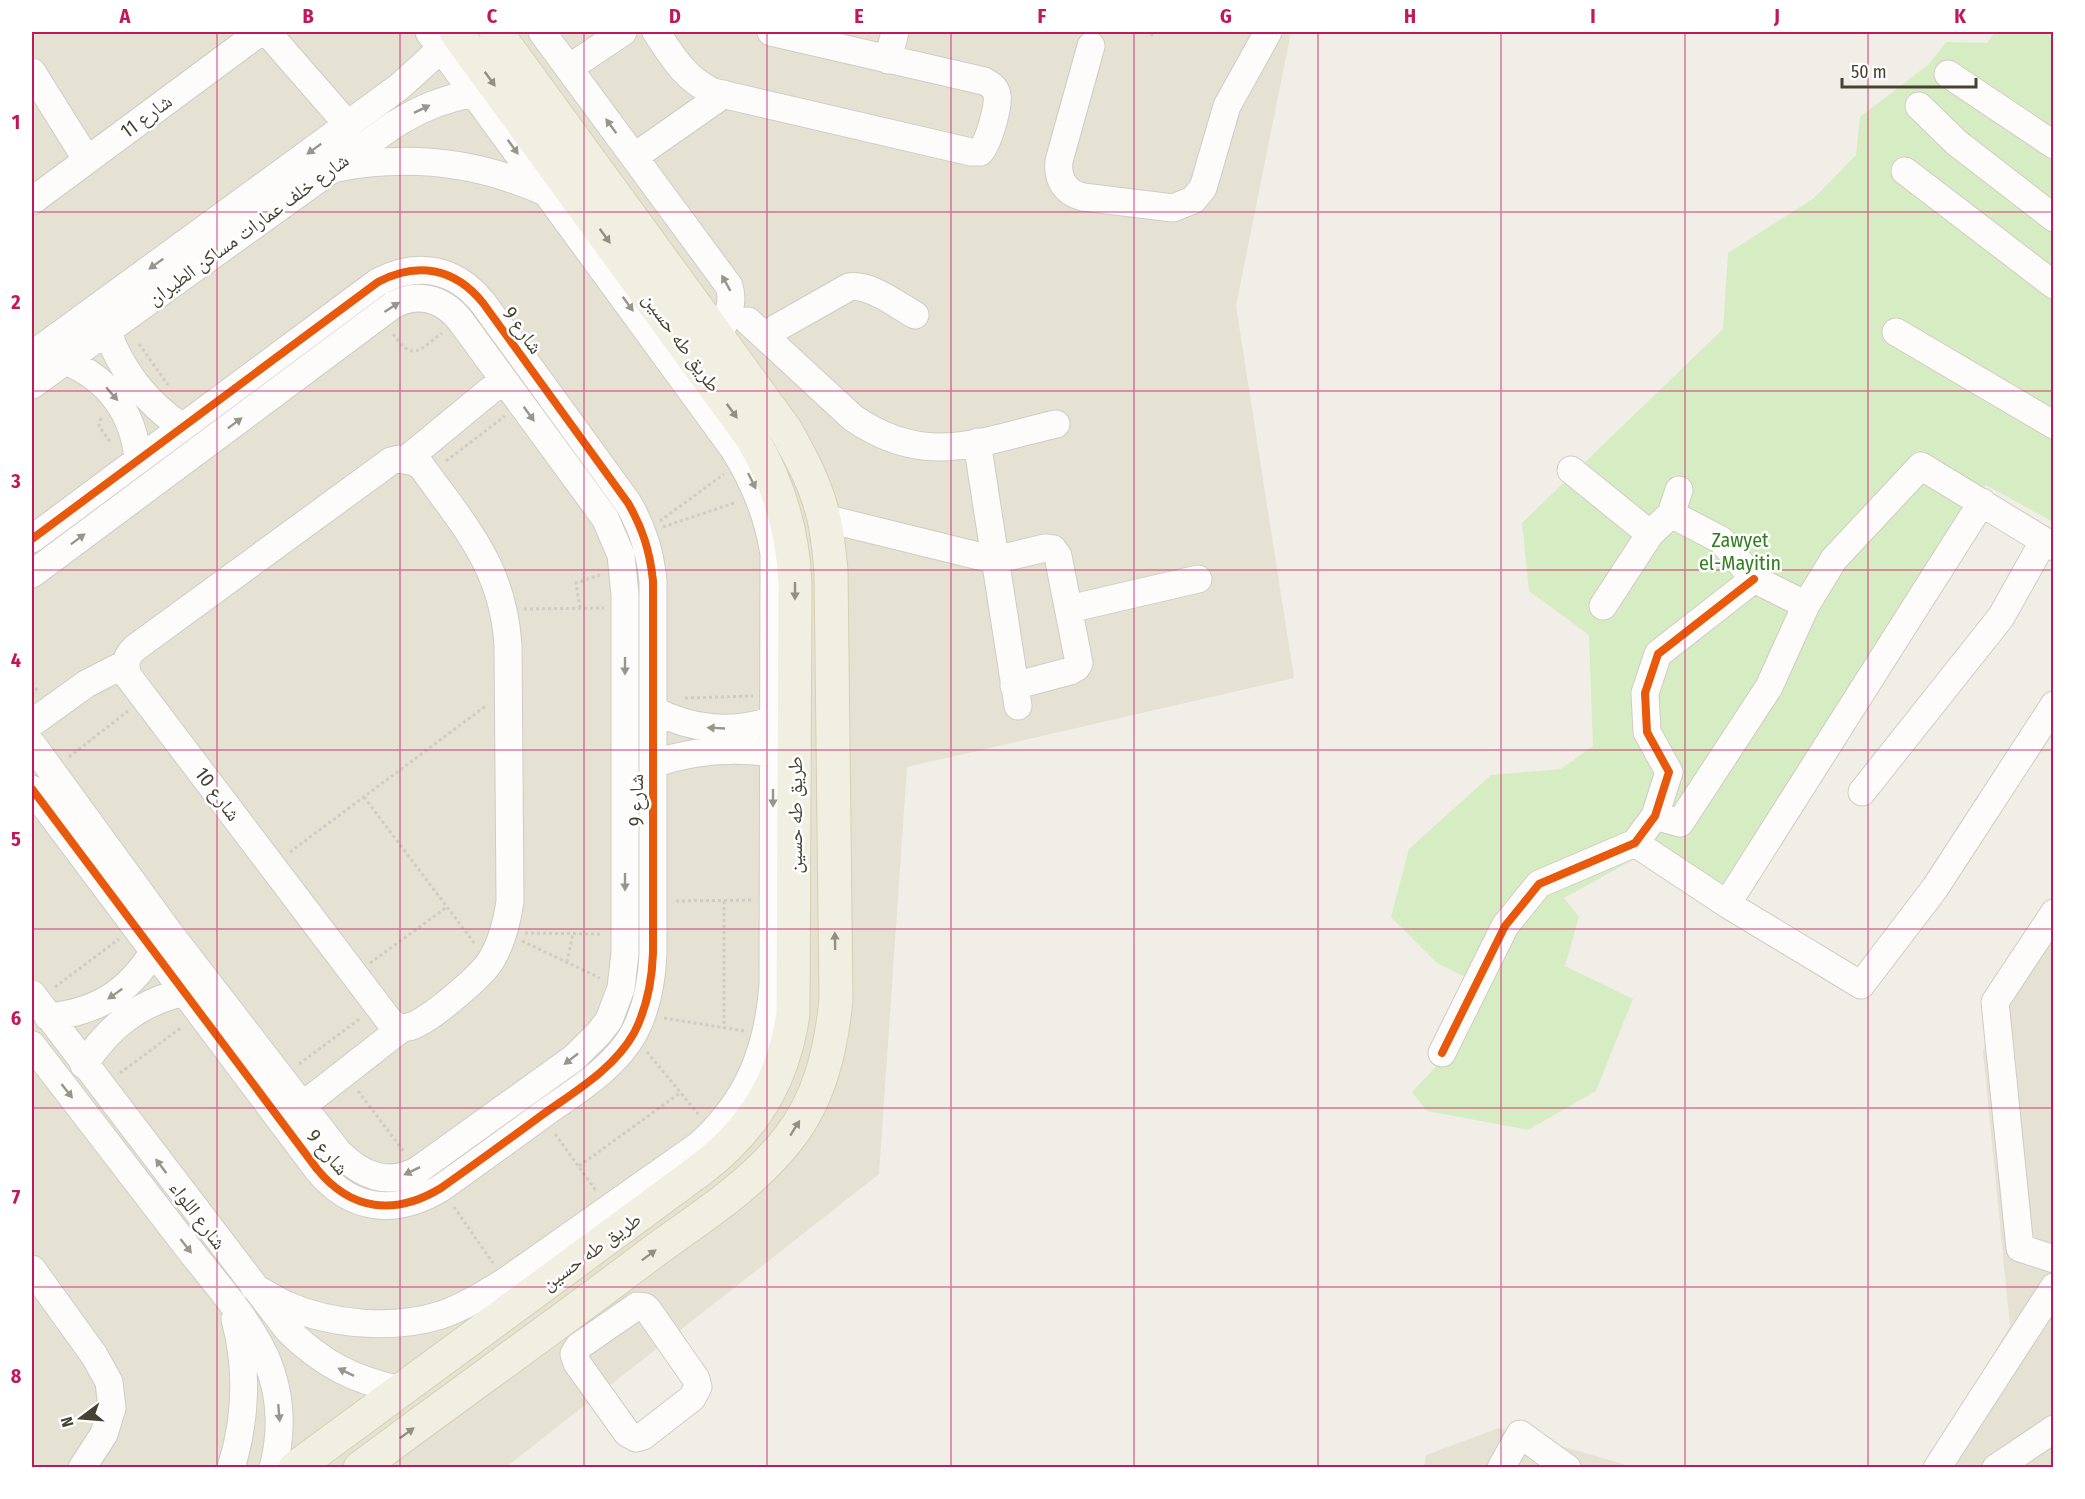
<svg xmlns="http://www.w3.org/2000/svg" width="2085" height="1499" font-family="'Fira Sans Condensed','Noto Naskh Arabic',sans-serif">
<style>
.residential{fill:#e5e2d3}
.green{fill:#d6edc3}
.lines{fill:none;stroke-linecap:round;stroke-linejoin:round}
.minor-casing{stroke:#ceccc4;stroke-width:29}
.major-casing{stroke:#d4d0b1;stroke-width:35}
.path{stroke:#ceccc5;stroke-width:3;stroke-dasharray:3 3;stroke-linecap:butt}
.minor{stroke:#fdfcfb;stroke-width:27}
.major{stroke:#f1efe2;stroke-width:33}
.cycleway-casing{stroke:#fff;stroke-width:11}
.cycleway{stroke:#e8590c;stroke-width:8}
.oneway{fill:#939081}
.oneway2{fill:#98968c}
.grid{fill:none;stroke:#c2185b;stroke-width:1.5;stroke-opacity:0.55}
.labels{text-anchor:middle;dominant-baseline:central;stroke-width:5;stroke-linejoin:round;paint-order:stroke}
.street-label{font-size:20px;fill:#464232;stroke:#fff}
.park-label{font-size:20px;fill:#317e1f;stroke:#fff}
.neatline{fill:none;stroke:#c2185b;stroke-width:2}
.grid-label{font-size:20px;text-anchor:middle;font-weight:bold;fill:#c2185b}
</style>
<rect width="100%" height="100%" fill="#f0eee6"/>
<path class="residential" d="M32,32H1291L1236,306L1294,678L907,767L879,1174L506,1467H32Z
M2053,902V1467L1927,1468L2010,1326L1983,1052L1995,994Z
M1499,1428L1633,1467L1424,1468L1426,1455Z"/>
<path class="green" d="M1995,32H2053V522L1986,485L1726,901L1660,845L1564,898L1579,917L1565,966L1633,999L1596,1091L1528,1130L1427,1111L1412,1092L1443,1059L1475,982L1437,963L1391,917L1409,849L1491,775L1561,769L1593,746L1589,635L1529,591L1522,523L1723,329L1728,253L1814,198L1856,155L1860,117L1929,64L1946,42L1987,43Z"/>
<g class="lines">
<g class="minor-casing">
<path id="minor" d="M267,32L348,125
M542,32L729,286C735,305 726,319 718,337
M656,32C672,56 685,79 713,92L971,152H980C988,145 999,106 997,95C996,88 990,84 984,81L771,32
M1091,46L1059,161C1057,179 1065,193 1083,197L1173,208L1193,200L1203,188L1227,106L1268,32
M888,60L895,32
M569,68L623,32
M32,72L87,160
M1948,74L2054,145
M1919,106L1957,143L2054,218
M634,157L724,94
M337,168C409,154 478,162 545,192
M1905,171L2054,285
M32,201L260,32
M748,321L853,418C926,468 978,442 1056,424
M107,331C122,372 146,402 182,427
M1896,332L2054,425
M764,335L849,287C869,283 897,305 915,315
M32,355L399,87L431,58L440,46
M65,361C108,378 134,413 138,460
M32,385L392,126C421,108 441,100 474,93
M977,442L1018,706
M399,459L415,462L422,467C465,527 503,567 508,645L510,901C507,923 502,943 490,962C480,977 425,1025 408,1027C400,1029 393,1024 388,1019L128,676C124,664 126,656 135,648L391,461Z
M407,459L503,380
M1571,470L1650,534
M1671,514L1721,540L1754,579L1806,605
M824,518L995,560L1045,548L1053,549L1058,556L1079,663L1077,667L1070,671L1014,686
M32,539L378,282C417,261 455,268 483,303L628,503C643,529 650,552 653,581V953C652,981 647,1008 634,1033C614,1069 574,1092 542,1115C508,1140 475,1164 441,1188C395,1216 351,1211 317,1169L32,789
M32,574L393,305C418,292 442,298 460,320L605,518L621,555L625,595V953L621,988L609,1020L599,1033L574,1058L418,1170C387,1187 362,1175 339,1153L168,931L32,744
M1603,606L1650,534L1671,514L1679,490
M1069,609L1198,579
M653,710C693,730 731,734 773,720
M32,723L86,684L125,664
M653,764C693,750 731,747 773,753
M1862,792L2001,617L2043,542
M1655,816L1680,823L1769,687L1806,605L1834,559L1921,466L2054,547
M1635,843L1727,904L1861,985L1935,888L2054,705
M1727,904L1982,502
M2054,913L1995,1002L2020,1248L2054,1259
M32,994L288,1330C322,1364 354,1380 401,1390
M48,1017C97,1012 128,993 154,951
M32,1045C83,1111 134,1178 185,1244C212,1279 247,1317 265,1356C281,1392 283,1430 273,1468
M1442,1053L1505,926L1539,884L1635,843L1655,816L1669,772L1647,732L1645,693L1658,654L1754,579
M84,1065C109,1026 140,1002 185,992
M302,1106L402,1028
M32,1269L94,1355L109,1382L112,1408L104,1434L82,1468
M254,1287C264,1293 275,1299 286,1305C332,1325 393,1330 441,1315C464,1307 485,1294 506,1281L699,1145C748,1101 768,1050 773,985L774,554C768,515 754,481 733,448L429,32
M637,1306L645,1307L648,1310L696,1379L698,1387L692,1398L643,1436L636,1438L627,1433L577,1363L574,1354L579,1346Z
M231,1468C246,1420 248,1368 235,1319
M1501,1468L1520,1434L1567,1468
M1937,1468L2054,1287
M1996,1468L2054,1429"/>
</g>
<g class="major-casing">
<path id="major" d="M295,1468L700,1170C754,1129 783,1081 793,1014L795,584C793,531 779,484 752,438L456,32
M360,1468C455,1397 551,1329 645,1258C694,1221 750,1188 788,1139C820,1099 831,1049 836,1000L831,570C829,553 828,535 824,519C817,487 801,457 785,429L496,32"/>
</g>
<path class="path" d="M1151,36L1153,32
M393,334C413,362 418,351 442,333
M139,344L168,385
M101,418L99,426L111,443
M446,461L505,416
M660,521L724,474
M663,527L737,502
M580,608L576,583L600,575
M524,609L604,608
M32,683L39,693
M685,698L753,696
M69,757L128,711
M364,797L475,944
M290,852L487,705
M676,901L753,900
M724,901V1028
M525,933L603,934
M522,941L600,978
M567,962L573,934
M370,963L447,907
M55,987L119,939
M664,1018L744,1031
M647,1052L698,1114
M299,1064L361,1018
M120,1073L182,1027
M358,1091L405,1153
M555,1134L597,1192
M579,1166L680,1093
M454,1207L493,1263"/>
<use href="#minor" class="minor"/>
<use href="#major" class="major"/>
<g class="cycleway-casing">
<path id="cycleway" d="M32,539L378,282C417,261 455,268 483,303L628,503C643,529 650,552 653,581V953C652,981 647,1008 634,1033C614,1069 574,1092 542,1115C508,1140 475,1164 441,1188C395,1216 351,1211 317,1169L32,789
M1442,1053L1505,926L1539,884L1635,843L1655,816L1669,772L1647,732L1645,693L1658,654L1754,579"/>
</g>
<use href="#cycleway" class="cycleway"/>
</g>
<defs><path id="oneway-solid" d="M-6-.8H1V-3.2L6.5 0L1 3.2V.8H-6Z" transform="scale(1.5)"/></defs>
<g class="oneway">
<use href="#oneway-solid" transform="translate(490 79) rotate(54)"/>
<use href="#oneway-solid" transform="translate(605 236) rotate(54)"/>
<use href="#oneway-solid" transform="translate(732 411) rotate(54)"/>
<use href="#oneway-solid" transform="translate(795 591) rotate(90)"/>
<use href="#oneway-solid" transform="translate(835 941) rotate(-91)"/>
<use href="#oneway-solid" transform="translate(795 1128) rotate(-58)"/>
<use href="#oneway-solid" transform="translate(649 1255) rotate(-37)"/>
<use href="#oneway-solid" transform="translate(407 1433) rotate(-36)"/>
</g>
<g class="oneway2">
<use href="#oneway-solid" transform="translate(422 109) rotate(-26)"/>
<use href="#oneway-solid" transform="translate(611 126) rotate(-126)"/>
<use href="#oneway-solid" transform="translate(513 147) rotate(54)"/>
<use href="#oneway-solid" transform="translate(314 149) rotate(144)"/>
<use href="#oneway-solid" transform="translate(156 264) rotate(144)"/>
<use href="#oneway-solid" transform="translate(726 283) rotate(-119)"/>
<use href="#oneway-solid" transform="translate(628 304) rotate(54)"/>
<use href="#oneway-solid" transform="translate(392 307) rotate(-33)"/>
<use href="#oneway-solid" transform="translate(112 394) rotate(49)"/>
<use href="#oneway-solid" transform="translate(529 414) rotate(54)"/>
<use href="#oneway-solid" transform="translate(235 423) rotate(-37)"/>
<use href="#oneway-solid" transform="translate(752 481) rotate(64)"/>
<use href="#oneway-solid" transform="translate(78 539) rotate(-37)"/>
<use href="#oneway-solid" transform="translate(625 666) rotate(90)"/>
<use href="#oneway-solid" transform="translate(716 728) rotate(-177)"/>
<use href="#oneway-solid" transform="translate(773 798) rotate(90)"/>
<use href="#oneway-solid" transform="translate(625 882) rotate(90)"/>
<use href="#oneway-solid" transform="translate(115 994) rotate(145)"/>
<use href="#oneway-solid" transform="translate(571 1059) rotate(142)"/>
<use href="#oneway-solid" transform="translate(67 1091) rotate(52)"/>
<use href="#oneway-solid" transform="translate(161 1166) rotate(-127)"/>
<use href="#oneway-solid" transform="translate(412 1171) rotate(154)"/>
<use href="#oneway-solid" transform="translate(186 1246) rotate(52)"/>
<use href="#oneway-solid" transform="translate(346 1372) rotate(-154)"/>
<use href="#oneway-solid" transform="translate(279 1413) rotate(85)"/>
</g>
<path class="grid" d="M217,32V1468M400,32V1468M584,32V1468M767,32V1468M951,32V1468M1134,32V1468M1318,32V1468M1501,32V1468M1685,32V1468M1868,32V1468M32,212H2054M32,391H2054M32,570H2054M32,750H2054M32,929H2054M32,1108H2054M32,1287H2054"/>
<g class="labels">
<g class="street-label">
<text transform="translate(146 116) rotate(-37)">شارع 11</text>
<text transform="translate(248 229) rotate(-36)">شارع خلف عمارات مساكن الطيران</text>
<text transform="translate(523 330) rotate(54)">شارع 9</text>
<text transform="translate(682 342) rotate(54)">طريق طه حسين</text>
<text transform="translate(218 794) rotate(53)">شارع 10</text>
<text transform="translate(636 800) rotate(-90)">شارع 9</text>
<text transform="translate(795 815) rotate(-90)">طريق طه حسين</text>
<text transform="translate(328 1152) rotate(50)">شارع 9</text>
<text transform="translate(198 1215) rotate(53)">شارع اللواء</text>
<text transform="translate(591 1251) rotate(-36)">طريق طه حسين</text>
</g>
<g class="park-label">
<text x="1740" y="540">Zawyet<tspan x="1740" dy="23">el-Mayitin</tspan></text>
</g>
</g>
<rect width="2085" height="1499" fill="none" stroke="#ffffff" stroke-width="66"/>
<g transform="translate(81 1418) rotate(254)" stroke="#ffffff" stroke-width="4.5" paint-order="stroke">
<path d="M0-4.5L10 22L0 15L-10 22Z" fill="#464232"/>
<text y="-9" font-size="16" font-weight="bold" text-anchor="middle" fill="#464232">N</text>
</g>
<path d="M1842 78v9h134v-9" fill="none" stroke="#464232" stroke-width="3"/>
<text x="1851" y="78" font-size="18" fill="#464232" stroke="#ffffff" stroke-width="4.5" paint-order="stroke">50 m</text>
<rect x="33" y="33" width="2019" height="1433" class="neatline"/>
<g class="grid-label">
<text x="125" y="23">A</text>
<text x="308" y="23">B</text>
<text x="492" y="23">C</text>
<text x="675" y="23">D</text>
<text x="859" y="23">E</text>
<text x="1042" y="23">F</text>
<text x="1226" y="23">G</text>
<text x="1410" y="23">H</text>
<text x="1593" y="23">I</text>
<text x="1777" y="23">J</text>
<text x="1960" y="23">K</text>
<text x="16" y="129">1</text>
<text x="16" y="309">2</text>
<text x="16" y="488">3</text>
<text x="16" y="667">4</text>
<text x="16" y="846">5</text>
<text x="16" y="1025">6</text>
<text x="16" y="1204">7</text>
<text x="16" y="1383">8</text>
</g>
</svg>
